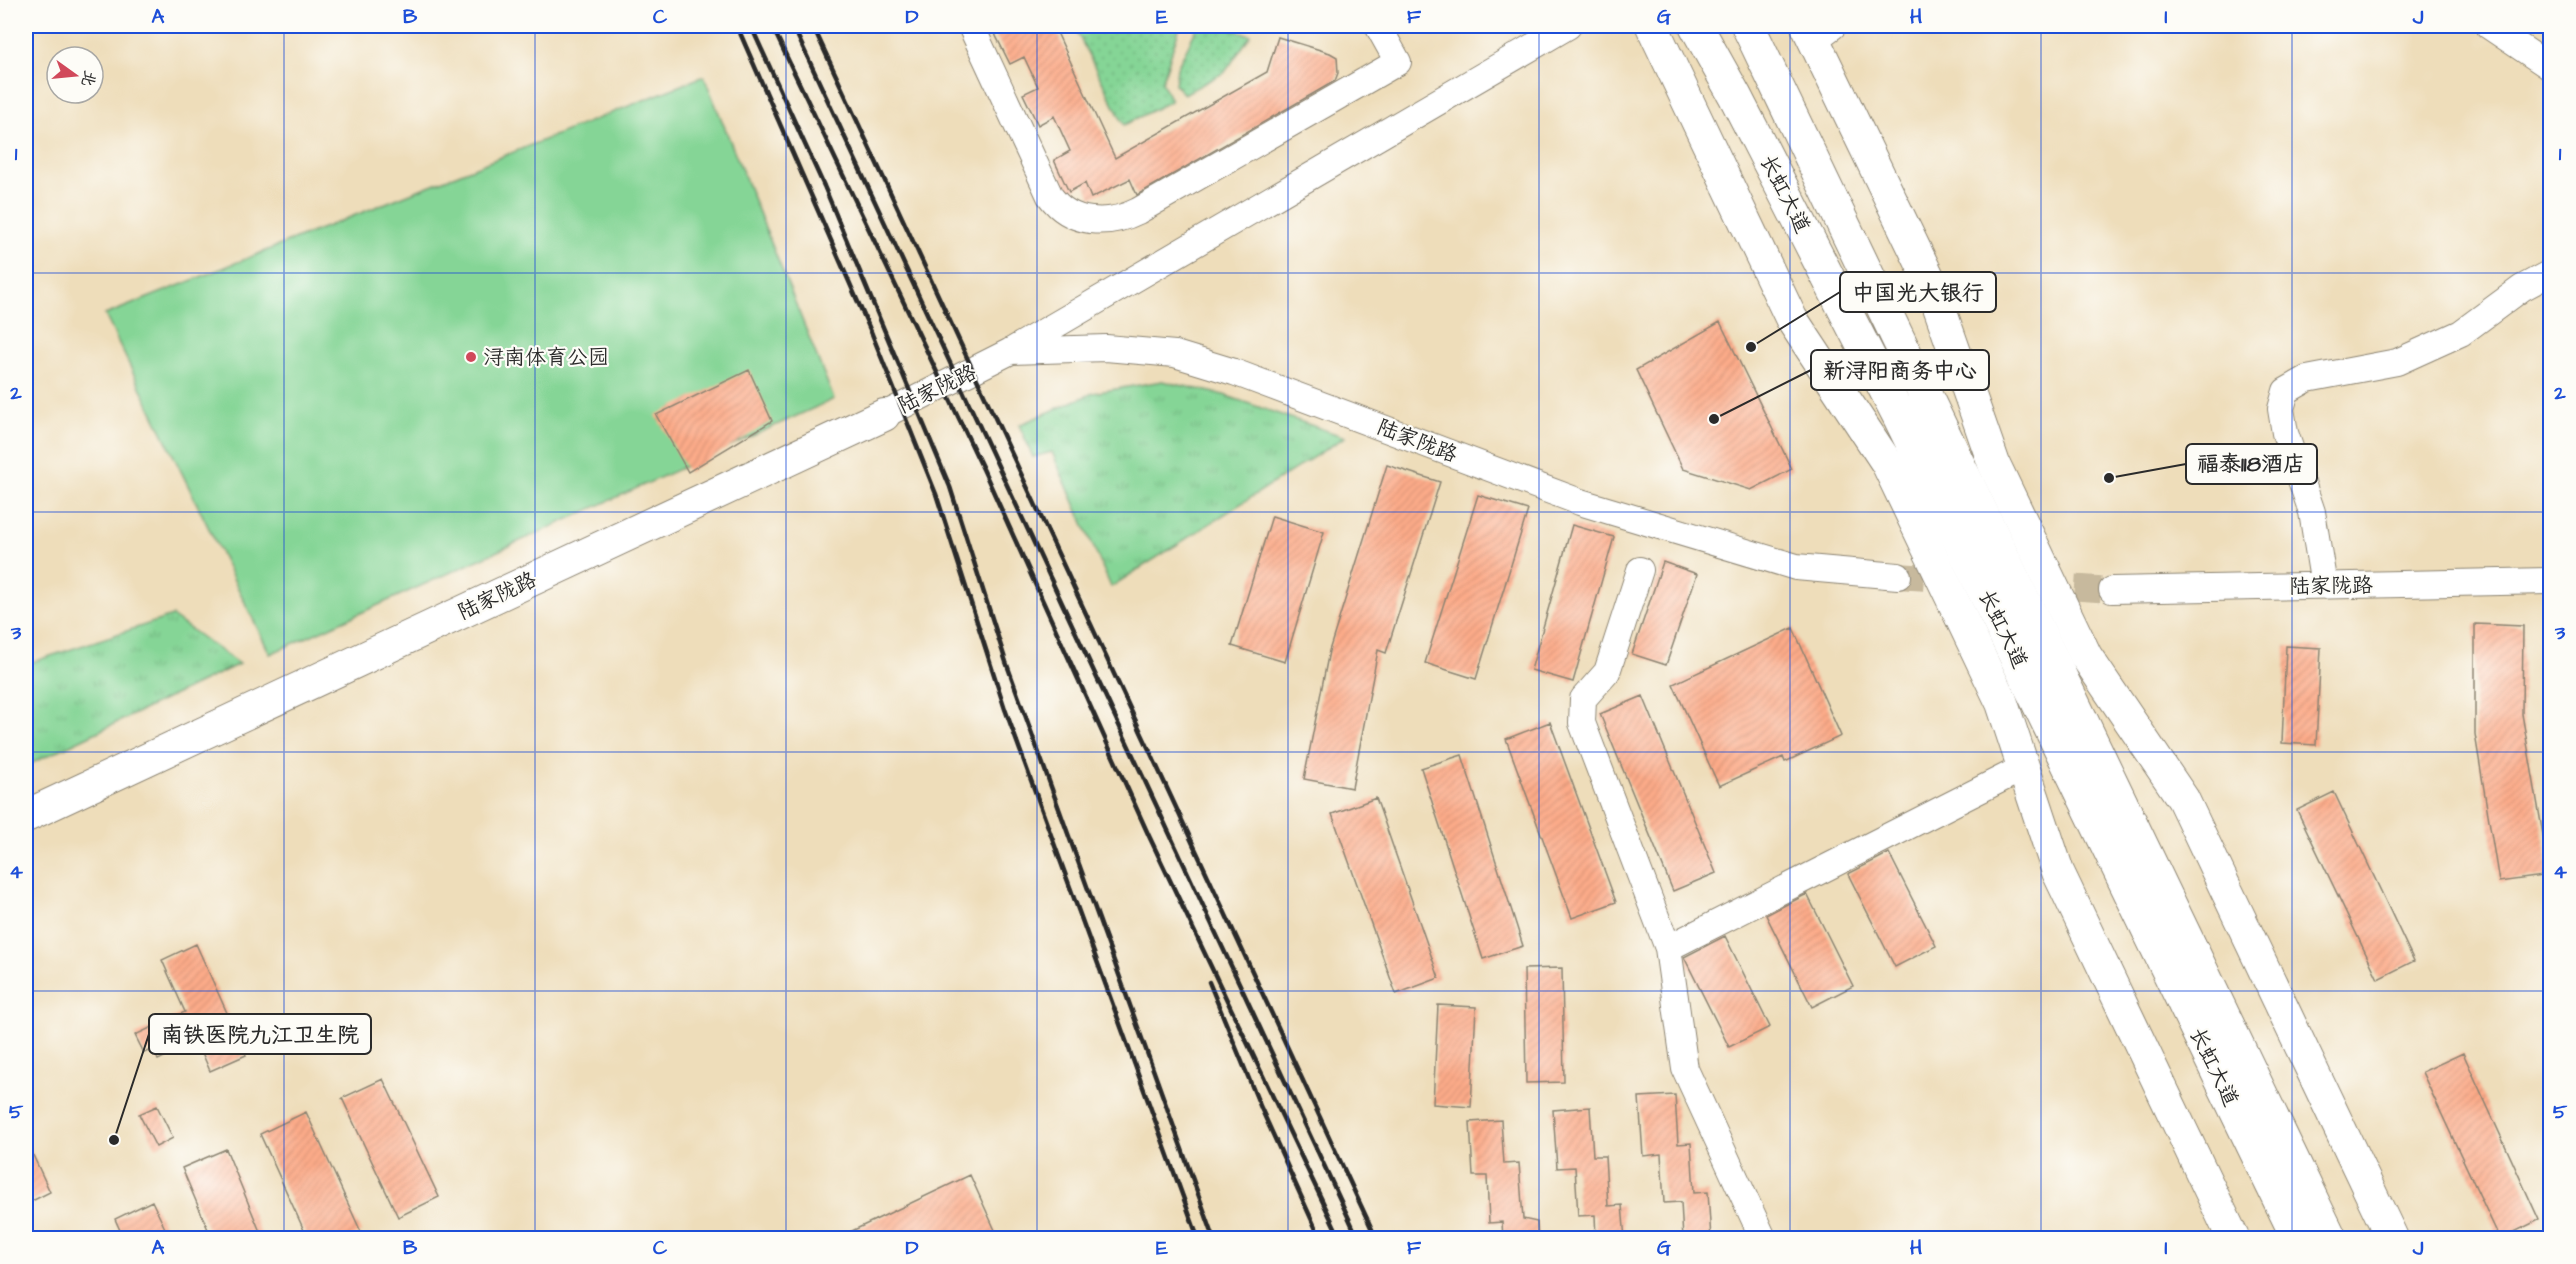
<svg xmlns="http://www.w3.org/2000/svg" width="2576" height="1264" font-family="'Architects Daughter','LXGW WenKai TC',sans-serif">
<style>
.grass{fill:url(#grass-dots);stroke:#588060;stroke-width:1.5}
.park{fill:url(#park-tufts);stroke:#588060;stroke-width:1.5}
.pitch{fill:#85d596;stroke:#588060;stroke-width:1.5}
.building{fill:url(#building-hatch)}
.lines{fill:none;stroke-linecap:round;stroke-linejoin:round}
.minor-tunnel{stroke:#c7b99d;stroke-width:26;stroke-dasharray:26 13;stroke-linecap:butt}
.minor-casing{stroke:#8c8472;stroke-width:28}
.tertiary-casing{stroke:#8c8472;stroke-width:34}
.trunk-casing{stroke:#8c8472;stroke-width:35}
.minor{stroke:#fff;stroke-width:26}
.tertiary{stroke:#fff;stroke-width:32}
.trunk{stroke:#fff;stroke-width:33}
.rail{stroke:#2b2b2b;stroke-width:4.5}
.grid{fill:none;stroke:#1d4ed8;stroke-width:1.5;stroke-opacity:0.55}
.poi-dot{fill:#d1495b;stroke:#fdfcf7;stroke-width:2}
.labels{text-anchor:middle;dominant-baseline:central;stroke-width:4.5;stroke-linejoin:round;paint-order:stroke}
.street-label{font-size:21px;fill:#2b2b2b;stroke:#fdfcf7}
.poi-label{font-size:21px;fill:#2b2b2b;stroke:#fdfcf7;text-anchor:start}
.leader{fill:none;stroke:#2b2b2b;stroke-width:2}
.callout-dot{fill:#2b2b2b;stroke:#fdfcf7;stroke-width:2}
.callout{fill:#fdfcf7;stroke:#2b2b2b;stroke-width:2}
.callout-label{font-size:22px;text-anchor:middle;font-weight:bold;fill:#2b2b2b}
.neatline{fill:none;stroke:#1d4ed8;stroke-width:2}
.grid-label{font-size:20px;text-anchor:middle;font-weight:bold;fill:#1d4ed8}
</style>
<defs>
<pattern id="grass-dots" width="8" height="8" patternUnits="userSpaceOnUse" patternTransform="scale(1.5)"><rect width="8" height="8" fill="#85d596"/><path d="M2 2h.1M6 6h.1" fill="none" stroke="#73b781" stroke-width="1.8" stroke-linecap="round"/></pattern>
<pattern id="park-tufts" width="24" height="20" patternUnits="userSpaceOnUse" patternTransform="scale(1.5)"><rect width="24" height="20" fill="#85d596"/><path d="M3 7l-1-3M5 7V3M7 7l1-3M15 17l-1-3M17 17v-4M19 17l1-3" fill="none" stroke="#73b781"/></pattern>
<pattern id="building-hatch" width="6" height="6" patternUnits="userSpaceOnUse" patternTransform="scale(1.5)"><rect width="6" height="6" fill="#fcab89"/><path d="M-1 1l2-2M0 6l6-6M5 7l2-2" fill="none" stroke="#d89376"/></pattern>
</defs>
<rect width="100%" height="100%" fill="#fdfcf7"/>
<filter id="ink" filterUnits="userSpaceOnUse"><feTurbulence type="fractalNoise" baseFrequency=".0167" numOctaves="2"/><feDisplacementMap in="SourceGraphic" scale="12" xChannelSelector="R" yChannelSelector="G"/><feConvolveMatrix kernelMatrix="1 2 1 2 8 2 1 2 1" color-interpolation-filters="sRGB"/></filter>
<filter id="wash" filterUnits="userSpaceOnUse"><feTurbulence type="fractalNoise" baseFrequency=".008" numOctaves="4" result="noise"/><feDisplacementMap in="SourceGraphic" scale="24" xChannelSelector="R" yChannelSelector="G"/><feGaussianBlur stdDeviation="1.35" result="paint"/><feColorMatrix in="noise" values="0 0 0 0 0 0 0 0 0 0 0 0 0 0 0 0 0 1.4 0 .05"/><feComposite in="paint" operator="in"/></filter>
<g filter="url(#wash)">
<rect width="100%" height="100%" fill="#eeddba"/>
<path class="grass" d="M1074,26H1180L1162,82L1171,101L1124,125Z
M1198,26H1219L1251,35L1225,72L1184,94L1175,85L1177,68Z"/>
<path class="park" d="M1162,381L1224,395L1345,437L1111,587L1052,452L1033,457L1019,425L1093,393Z
M172,616L239,664L26,766V664Z"/>
<path class="pitch" d="M704,76L834,399L270,654L105,315Z"/>
<g id="blocks">
<path class="building" d="M1007,26H1054L1115,158L1267,72L1278,37L1330,53L1337,57L1338,73L1335,81L1137,195L1130,179L1091,198L1085,183L1069,192L1054,160L1070,151L1054,116L1038,125L1023,94L1038,87L1024,57L1010,64L994,32Z
M1720,322L1792,469L1751,490L1683,469L1636,370Z
M749,370L772,421L688,472L656,415Z
M1387,465L1440,482L1386,653L1378,650L1352,788L1304,779L1329,651Z
M1478,495L1528,510L1476,679L1425,663Z
M1272,516L1324,532L1285,662L1232,646Z
M1572,525L1614,537L1573,682L1531,670Z
M1663,562L1697,574L1666,665L1632,654Z
M2475,624L2523,626L2522,714L2550,875L2499,882L2475,734Z
M1793,628L1841,736L1785,762L1783,757L1719,786L1673,684Z
M2286,646L2321,648L2316,745L2282,743Z
M1643,696L1716,873L1673,891L1600,714Z
M1550,722L1616,902L1572,918L1506,739Z
M1462,755L1523,946L1483,959L1421,768Z
M2334,792L2414,961L2378,979L2297,810Z
M1376,798L1439,978L1396,994L1332,814Z
M1889,853L1936,946L1895,967L1848,874Z
M1807,894L1853,986L1812,1007L1766,915Z
M1725,936L1770,1027L1729,1047L1684,957Z
M196,944L246,1055L210,1071L197,1041L158,1060L153,1049L144,1053L135,1035L185,1012L162,960Z
M1562,968L1564,1082L1526,1083L1524,969Z
M1438,1005L1476,1007L1471,1107L1433,1104Z
M2463,1053L2539,1220L2500,1239L2422,1072Z
M383,1079L439,1197L398,1217L342,1098Z
M1675,1095L1678,1144L1691,1143L1694,1193L1708,1192L1711,1239H1683L1681,1202L1664,1203L1661,1154L1643,1156L1639,1097Z
M157,1106L173,1138L156,1147L139,1114Z
M1590,1107L1593,1156H1605L1608,1206L1622,1205L1625,1239H1596L1595,1215L1578,1216L1575,1167L1557,1168L1553,1110Z
M306,1112L361,1232L348,1239H308L260,1134Z
M1501,1120L1504,1164L1519,1163L1523,1219L1537,1222L1538,1239H1503L1502,1222L1489,1223L1487,1176H1473L1470,1122Z
M26,1140L50,1192L26,1204Z
M226,1149L263,1239H212L182,1168Z
M970,1175L999,1239H835Z
M152,1201L170,1239H124L115,1219Z"/>
</g>
</g>
<g filter="url(#ink)">
<use href="#blocks" fill-opacity="0" stroke="#8c8472" stroke-width="1.5"/>
<g class="lines">
<path class="minor-tunnel" d="M1898,576L1958,580
M2036,585L2112,590"/>
<g class="minor-casing">
<path id="minor" d="M971,26L1050,196C1071,225 1108,226 1138,211L1398,62L1378,26
M2489,26L2550,67
M1814,40L1833,26
M1011,351L1106,348L1175,354L1234,372L1580,502L1796,567L1898,576
M884,415L1011,351L1568,26
M1640,570L1607,672L1583,699L1582,723L1668,948L1685,1069L1763,1238
M2324,586L2312,512L2285,433L2281,409L2286,391L2307,379L2397,362L2461,333L2522,288L2550,273
M2112,590L2550,581
M1668,948L2023,768"/>
</g>
<g class="tertiary-casing">
<path id="tertiary" d="M1652,26L1791,318L1887,463L2002,703L2058,872L2233,1238
M1807,26L1930,281L1994,464L2086,656L2183,799L2392,1238
M26,816L884,415"/>
</g>
<g class="trunk-casing">
<path id="trunk" d="M1696,26L1735,96L1899,416L2298,1238
M1748,26L2330,1238"/>
</g>
<use href="#minor" class="minor"/>
<use href="#tertiary" class="tertiary"/>
<use href="#trunk" class="trunk"/>
<path class="rail" d="M737,26L872,334L936,494L1005,709L1198,1238
M751,26L824,186L950,487L1006,662L1214,1238
M772,26L984,471L1149,836L1340,1238
M793,26L1358,1238
M813,26L1376,1238
M1209,982L1261,1108L1320,1238"/>
</g>
</g>
<path class="grid" d="M284,26V1238M535,26V1238M786,26V1238M1037,26V1238M1288,26V1238M1539,26V1238M1790,26V1238M2041,26V1238M2292,26V1238M26,273H2550M26,512H2550M26,752H2550M26,991H2550"/>
<circle class="poi-dot" cx="471" cy="357" r="6"/>
<g class="labels">
<g class="street-label">
<text transform="translate(1785 194) rotate(63)">长虹大道</text>
<text transform="translate(937 389) rotate(-26)">陆家陇路</text>
<text transform="translate(1417 441) rotate(21)">陆家陇路</text>
<text transform="translate(2331 586) rotate(-1)">陆家陇路</text>
<text transform="translate(497 596) rotate(-25)">陆家陇路</text>
<text transform="translate(2003 629) rotate(64)">长虹大道</text>
<text transform="translate(2214 1067) rotate(64)">长虹大道</text>
</g>
<g class="poi-label">
<text x="483" y="357">浔南体育公园</text>
</g>
</g>
<path class="leader" d="M1751 347L1840 292M1714 419L1811 370M2109 478L2186 464M114 1140L149 1034"/>
<g class="callout-dot">
<circle cx="1751" cy="347" r="6"/>
<circle cx="1714" cy="419" r="6"/>
<circle cx="2109" cy="478" r="6"/>
<circle cx="114" cy="1140" r="6"/>
</g>
<g class="callout">
<rect x="1840" y="272" width="156" height="40" rx="6"/>
<rect x="1811" y="350" width="178" height="40" rx="6"/>
<rect x="2186" y="444" width="131" height="40" rx="6"/>
<rect x="149" y="1014" width="222" height="40" rx="6"/>
</g>
<g class="callout-label">
<text x="1918" y="300">中国光大银行</text>
<text x="1900" y="378">新浔阳商务中心</text>
<text x="2251" y="471">福泰118酒店</text>
<text x="260" y="1042">南铁医院九江卫生院</text>
</g>
<rect width="2576" height="1264" fill="none" stroke="#fdfcf7" stroke-width="66"/>
<g transform="translate(75 75) rotate(105)"><circle r="28" fill="#fdfcf7" stroke="#a9a8a5" stroke-width="1.5"/>
<path d="M0-4.5L10 22L0 15L-10 22Z" fill="#d1495b"/>
<text y="-9" font-size="16" font-weight="bold" text-anchor="middle" fill="#2b2b2b">北</text>
</g>
<rect x="33" y="33" width="2510" height="1198" class="neatline"/>
<g class="grid-label">
<text x="158" y="23">A</text>
<text x="410" y="23">B</text>
<text x="660" y="23">C</text>
<text x="912" y="23">D</text>
<text x="1162" y="23">E</text>
<text x="1414" y="23">F</text>
<text x="1664" y="23">G</text>
<text x="1916" y="23">H</text>
<text x="2166" y="23">I</text>
<text x="2418" y="23">J</text>
<text x="16" y="160">1</text>
<text x="2560" y="160">1</text>
<text x="16" y="399">2</text>
<text x="2560" y="399">2</text>
<text x="16" y="639">3</text>
<text x="2560" y="639">3</text>
<text x="16" y="878">4</text>
<text x="2560" y="878">4</text>
<text x="16" y="1118">5</text>
<text x="2560" y="1118">5</text>
<text x="158" y="1254">A</text>
<text x="410" y="1254">B</text>
<text x="660" y="1254">C</text>
<text x="912" y="1254">D</text>
<text x="1162" y="1254">E</text>
<text x="1414" y="1254">F</text>
<text x="1664" y="1254">G</text>
<text x="1916" y="1254">H</text>
<text x="2166" y="1254">I</text>
<text x="2418" y="1254">J</text>
</g>
</svg>
